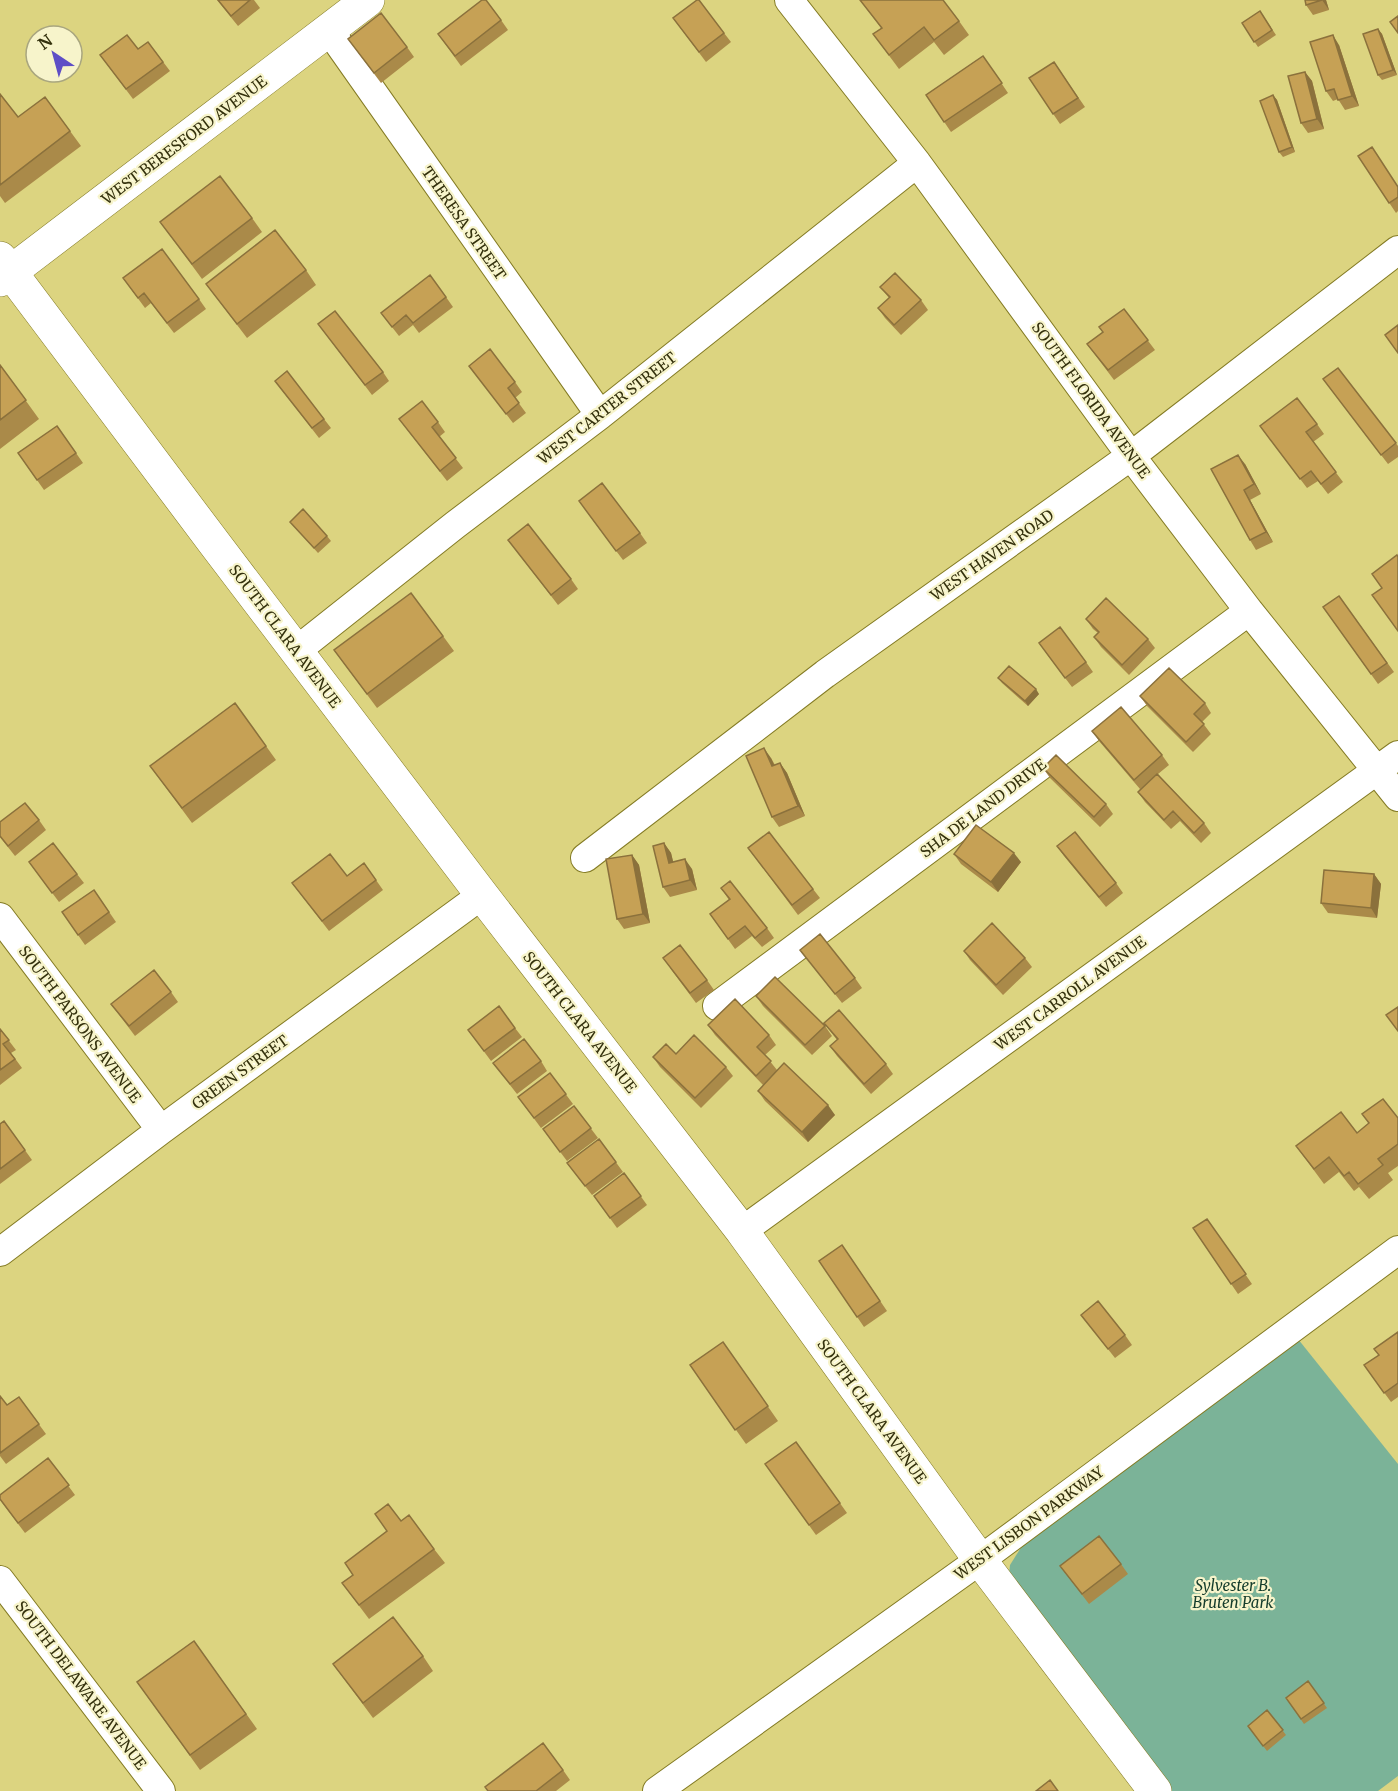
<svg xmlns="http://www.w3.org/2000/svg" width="1398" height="1791" font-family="Merriweather,serif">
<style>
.green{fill:#7bb398}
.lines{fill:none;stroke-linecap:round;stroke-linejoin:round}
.minor-casing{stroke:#847b24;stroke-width:30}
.tertiary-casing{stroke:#847b24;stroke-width:34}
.minor{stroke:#fff;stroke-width:28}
.tertiary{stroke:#fff;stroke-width:33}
.wall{fill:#aa8a49}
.shaded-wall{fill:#8b713c}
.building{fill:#c6a155;stroke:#8b713c;stroke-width:1.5}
.labels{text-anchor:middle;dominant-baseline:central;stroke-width:4.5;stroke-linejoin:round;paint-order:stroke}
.street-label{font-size:15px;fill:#34310d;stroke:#f7f4cb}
.park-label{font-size:15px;font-style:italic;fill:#143c2c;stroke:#f7f4cb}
</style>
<rect width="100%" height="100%" fill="#dcd480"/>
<path class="green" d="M1298,1339L1398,1464V1776L1378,1791H1171L1009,1574L1010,1565L1025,1541Z"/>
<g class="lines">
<g class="minor-casing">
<path id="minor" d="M789,0L917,163L1131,456L1249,611L1398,797
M329,30L600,415
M296,651L455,525L600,415L917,163
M585,858L825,674L1131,456L1398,250
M0,917L161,1130
M717,1006L1249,611
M742,1231L1398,755
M0,1252L161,1130L482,895
M0,1580L161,1791
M657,1791L980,1560L1398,1250"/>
</g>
<g class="tertiary-casing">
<path id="tertiary" d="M0,258L215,544L482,895L742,1231L980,1560L1155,1791
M0,280L368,0"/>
</g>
<use href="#minor" class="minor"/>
<use href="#tertiary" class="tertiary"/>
</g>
<path class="wall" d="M217,0H254L260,8L238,26Z
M860,0L959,21L969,35L944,55L934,42L899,69L873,34L881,28Z
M1305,0H1326L1329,10L1313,15L1306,5Z
M1260,11L1276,35L1258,47L1242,23Z
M673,18L724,33L731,42L706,62Z
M501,20L508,30L461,66L438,34Z
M1378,29L1382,34L1397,75L1382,80L1378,75Z
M348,39L407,47L414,57L381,83Z
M148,42L170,71L133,99L100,55L138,49Z
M1339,45L1359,106L1345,110L1338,99L1333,101L1326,91Z
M983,56L1008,93L951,132L926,95Z
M1054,62L1085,107L1060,124L1029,78Z
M1305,72L1312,81L1324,129L1308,133L1301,123Z
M0,94L18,117L70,131L81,146L5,203L0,196Z
M1273,95L1277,100L1295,152L1283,157L1279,152Z
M1358,156L1398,186V211L1396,213Z
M252,218L262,232L202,279L160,222Z
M306,270L316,285L247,338L206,284Z
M123,278L199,299L206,309L174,333L151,303L145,308Z
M880,287L921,300L928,310L901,335L885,318L878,308L889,298Z
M446,297L453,307L419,333L413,325L399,336L381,313Z
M1124,309L1155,350L1114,380L1087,344L1103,332Z
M318,324L383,372L389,381L372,395Z
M0,365L39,419L0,449Z
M469,366L515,382L522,392L515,398L526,413L513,423Z
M1338,368L1398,446V457L1388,464L1323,379Z
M275,381L324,419L331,428L319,438Z
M399,419L438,422L445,432L439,437L463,468L447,481Z
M1317,424L1324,434L1313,442L1343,482L1328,494L1318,481L1307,488L1260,426Z
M57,426L83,463L44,490L18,453Z
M1245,464L1261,494L1250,500L1273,542L1256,550L1250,540L1211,469Z
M586,511L640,533L647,543L623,560Z
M290,522L327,536L331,541L318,553Z
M508,540L571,579L578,589L558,605Z
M1339,596L1394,672L1378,684L1323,607Z
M1086,619L1148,639L1155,648L1129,675L1101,647L1094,637L1098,633L1093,629Z
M443,636L454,651L377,708L334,650Z
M1046,653L1086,662L1093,672L1072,687Z
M998,678L1039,694L1028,706L1002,683Z
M1140,696L1205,703L1211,713L1202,722L1211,734L1193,752L1147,706Z
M1092,731L1162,755L1169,765L1158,774L1204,823L1211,833L1201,843L1180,821L1171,829L1145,802L1138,792L1140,789L1099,741Z
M266,746L276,760L192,823L150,766Z
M771,758L775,765L780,763L787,773L805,816L779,827L772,817Z
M1043,768L1106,804L1113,814L1100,827L1050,778Z
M39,820L46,830L15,856L0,837V822Z
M664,843L671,853L673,862L692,869L697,890L670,897L663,887Z
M1057,846L1116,883L1123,893L1106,907L1064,856Z
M748,848L813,889L820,898L798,915Z
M954,854L1021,862L998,892L961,864Z
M632,855L639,865L650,923L624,929L617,919Z
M29,862L77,874L84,883L59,902Z
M364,863L383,890L329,931L292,883L347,876Z
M1374,874L1381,884L1377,918L1328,913L1321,903Z
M721,888L767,928L774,938L762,947L752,936L735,949L710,914L729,900Z
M94,890L116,922L85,945L62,912Z
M800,950L855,978L862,988L842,1003Z
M964,951L1025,958L1032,967L1003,995L970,960Z
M670,968L707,980L714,990L696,1003Z
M171,992L178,1002L135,1036L111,1004Z
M756,996L825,1026L832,1036L812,1055L763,1006Z
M824,1023L886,1064L893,1074L871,1094L837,1056L830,1046L837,1040Z
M708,1025L769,1035L776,1045L765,1055L777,1070L835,1115L808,1142L765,1101L758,1091L763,1085L715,1035Z
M515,1028L522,1037L491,1061L468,1030Z
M0,1029L16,1050L11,1053L22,1068L0,1085Z
M676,1054L726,1067L733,1076L701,1108L660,1067L653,1057Z
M541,1061L547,1071L517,1094L493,1063Z
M550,1073L573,1104L541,1128L518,1097Z
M574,1106L598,1138L567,1161L543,1129Z
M1362,1114L1398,1118V1166L1388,1173L1393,1180L1369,1199L1359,1187L1354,1191L1339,1172L1324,1184L1296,1146L1357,1133L1369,1123Z
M4,1121L32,1160L0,1184V1124Z
M599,1139L623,1172L592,1195L567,1163Z
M624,1173L647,1205L617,1228L594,1196Z
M1207,1219L1252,1284L1238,1294L1193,1228Z
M842,1245L887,1311L864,1327L819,1261Z
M1081,1315L1125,1335L1132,1345L1115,1358Z
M1398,1332V1397L1391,1402L1364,1365L1379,1355Z
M723,1342L778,1421L746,1444L690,1365Z
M0,1396L7,1405L19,1397L46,1434L6,1464L0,1456Z
M796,1442L847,1513L816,1535L765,1464Z
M48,1458L75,1495L25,1533L0,1500Z
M434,1549L445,1563L369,1619L342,1583L353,1575Z
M1121,1564L1128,1574L1089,1604L1060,1566Z
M194,1641L257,1729L200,1770L137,1682Z
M423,1656L433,1671L373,1718L333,1664Z
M1308,1681L1327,1708L1304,1724L1286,1698Z
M1267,1710L1286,1735L1267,1751L1248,1726Z
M563,1770L570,1780L556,1791H488Z"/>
<path class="shaded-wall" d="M1322,0H1326L1329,10Z
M1378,29L1382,34L1397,75L1393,70Z
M1333,35L1339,45L1359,106L1352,96Z
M1305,72L1312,81L1324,129L1317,119Z
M1273,95L1277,100L1295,152L1292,147Z
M1238,455L1245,464L1261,494L1254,484Z
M1244,490L1250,500L1273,542L1266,532Z
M1036,689L1039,694L1028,706L1025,701Z
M764,748L771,758L779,776L772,766Z
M780,763L787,773L805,816L798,806Z
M664,843L671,853L676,873L669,863Z
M1014,853L1021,862L998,892L991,882Z
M632,855L639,865L650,923L643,914Z
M685,859L692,869L697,890L690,880Z
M1374,874L1381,884L1377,918L1371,908Z
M828,1105L835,1115L808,1142L802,1132Z"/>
<path class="building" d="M218,0H250L231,16Z
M482,0H486L501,20L455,56L438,34Z
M697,0H699L724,33L699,52L673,18Z
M860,0H943L959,21L934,40L924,27L889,55L873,34L882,28Z
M1305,0H1322L1306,5Z
M1260,11L1272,30L1254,42L1242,23Z
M381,13L407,47L374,73L348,39Z
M1398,16V33L1390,22Z
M1378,29L1393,70L1378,75L1363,34Z
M127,35L138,49L148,42L163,62L126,89L100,55Z
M1333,35L1352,96L1338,100L1334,89L1326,91L1310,42Z
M983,56L1002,83L944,122L926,95Z
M1054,62L1078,98L1053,114L1029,78Z
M1305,72L1317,119L1301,123L1288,76Z
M0,94L18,117L45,97L70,131L0,185Z
M1273,95L1292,147L1279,152L1260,101Z
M1372,147L1398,187V197L1389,203L1358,156Z
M220,176L252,218L192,264L160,222Z
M275,230L306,270L237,324L206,284Z
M162,249L199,299L167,323L144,293L138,298L123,278Z
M895,273L921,300L894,325L878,308L890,297L880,287Z
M430,275L446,297L413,323L406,315L392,327L381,313Z
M1124,309L1148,340L1108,370L1087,344L1103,332L1099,327Z
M335,311L383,372L365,385L318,324Z
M1398,325V353L1385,335Z
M490,349L515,382L508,388L519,403L506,414L469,366Z
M0,365L26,400L0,420Z
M1338,368L1396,443L1381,455L1323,379Z
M287,371L324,419L312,428L275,381Z
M1297,398L1317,424L1306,432L1336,472L1321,484L1311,471L1300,479L1260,426Z
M422,401L438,422L432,427L456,458L440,471L399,419Z
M57,426L76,453L37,480L18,453Z
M1238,455L1254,484L1244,490L1266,532L1250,540L1211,469Z
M602,483L640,533L616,551L579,501Z
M303,509L327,536L314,548L290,522Z
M528,524L571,579L551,595L508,540Z
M1397,555L1398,557V631L1372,595L1382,588L1372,574Z
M411,593L443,636L367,694L334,650Z
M1339,596L1387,663L1371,674L1323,607Z
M1106,598L1148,639L1122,665L1094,637L1099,632L1086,619Z
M1060,627L1086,662L1065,678L1039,643Z
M1009,666L1036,689L1025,701L998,678Z
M1169,668L1205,703L1194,714L1204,724L1186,742L1140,696Z
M235,703L266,746L182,808L150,766Z
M1121,707L1162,755L1134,780L1092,731Z
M764,748L772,766L780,763L798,806L772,817L746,756Z
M1056,755L1106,804L1094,817L1043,768Z
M1157,774L1204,823L1194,833L1173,811L1164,820L1138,792Z
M25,803L39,820L8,846L0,836V822Z
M976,825L1014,853L991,882L954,854Z
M769,832L813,889L792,905L748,848Z
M1075,832L1116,883L1099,897L1057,846Z
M53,843L77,874L52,893L29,862Z
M664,843L669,863L685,859L690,880L663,887L653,846Z
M330,854L347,876L364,863L376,880L322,921L292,883Z
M632,855L643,914L617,919L606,859Z
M1324,870L1374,874L1371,908L1321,903Z
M730,881L767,928L755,938L745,926L728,939L710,914L730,899L721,888Z
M94,890L109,912L78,935L62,912Z
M992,923L1025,958L996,985L964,951Z
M820,934L855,978L835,994L800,950Z
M680,945L707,980L690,993L663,958Z
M154,970L171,992L129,1026L111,1004Z
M775,977L825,1026L805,1045L756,996Z
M735,999L769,1035L757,1047L771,1061L756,1076L708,1025Z
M499,1006L515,1028L484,1051L468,1030Z
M1398,1007V1031L1386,1015Z
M839,1010L886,1064L864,1084L830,1046L838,1039L824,1023Z
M0,1029L9,1040L3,1044L15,1059L0,1070Z
M694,1035L726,1067L695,1098L653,1057L666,1044L676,1054Z
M524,1039L541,1061L510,1084L493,1063Z
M784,1063L828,1105L802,1132L758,1091Z
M550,1073L566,1094L534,1118L518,1097Z
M1383,1099L1398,1118V1144L1378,1159L1383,1165L1358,1184L1349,1172L1344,1176L1329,1157L1314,1169L1296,1146L1341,1112L1357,1133L1369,1123L1362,1114Z
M574,1106L591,1128L560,1152L543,1129Z
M4,1121L25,1150L0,1169V1124Z
M599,1139L616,1162L585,1186L567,1163Z
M624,1173L641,1196L610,1218L594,1196Z
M1207,1219L1246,1274L1231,1284L1193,1228Z
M842,1245L880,1301L857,1317L819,1261Z
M1098,1301L1125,1335L1108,1349L1081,1315Z
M1398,1332V1383L1384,1393L1364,1365L1379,1355L1374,1349Z
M723,1342L768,1406L735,1430L690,1365Z
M0,1396L7,1405L19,1397L39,1424L0,1453Z
M796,1442L840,1503L809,1525L765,1464Z
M48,1458L69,1485L18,1523L0,1499V1495Z
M388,1504L401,1521L409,1515L434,1549L359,1605L342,1583L353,1575L345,1563L387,1531L375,1514Z
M1099,1536L1121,1564L1082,1594L1060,1566Z
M393,1617L423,1656L363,1703L333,1664Z
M194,1641L246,1714L190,1755L137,1682Z
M1308,1681L1324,1703L1301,1719L1286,1698Z
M1267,1710L1283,1730L1263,1746L1248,1726Z
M543,1743L563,1770L536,1791H488L485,1787Z
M1050,1780L1058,1791H1036Z"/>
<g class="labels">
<g class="street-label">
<text transform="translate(184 140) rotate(-37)">WEST BERESFORD AVENUE</text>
<text transform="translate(464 223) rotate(55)">THERESA STREET</text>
<text transform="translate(1091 400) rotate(54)">SOUTH FLORIDA AVENUE</text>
<text transform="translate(607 408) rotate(-38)">WEST CARTER STREET</text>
<text transform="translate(992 555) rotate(-35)">WEST HAVEN ROAD</text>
<text transform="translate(285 636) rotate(53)">SOUTH CLARA AVENUE</text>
<text transform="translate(983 808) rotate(-37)">SHA DE LAND DRIVE</text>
<text transform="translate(1070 993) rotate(-36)">WEST CARROLL AVENUE</text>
<text transform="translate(580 1022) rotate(52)">SOUTH CLARA AVENUE</text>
<text transform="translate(80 1024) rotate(53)">SOUTH PARSONS AVENUE</text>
<text transform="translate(240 1072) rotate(-36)">GREEN STREET</text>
<text transform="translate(872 1411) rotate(54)">SOUTH CLARA AVENUE</text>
<text transform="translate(1029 1523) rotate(-36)">WEST LISBON PARKWAY</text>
<text transform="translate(81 1685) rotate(53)">SOUTH DELAWARE AVENUE</text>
</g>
<g class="park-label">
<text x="1233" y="1585">Sylvester B.<tspan x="1233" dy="17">Bruten Park</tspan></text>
</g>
</g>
<g transform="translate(54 54) rotate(324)"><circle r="28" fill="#f7f4cb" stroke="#a9a67f" stroke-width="1.5"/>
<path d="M0-4.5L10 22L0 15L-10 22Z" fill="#5e4ec6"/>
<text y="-9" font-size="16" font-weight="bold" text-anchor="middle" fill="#34310d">N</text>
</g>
</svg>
